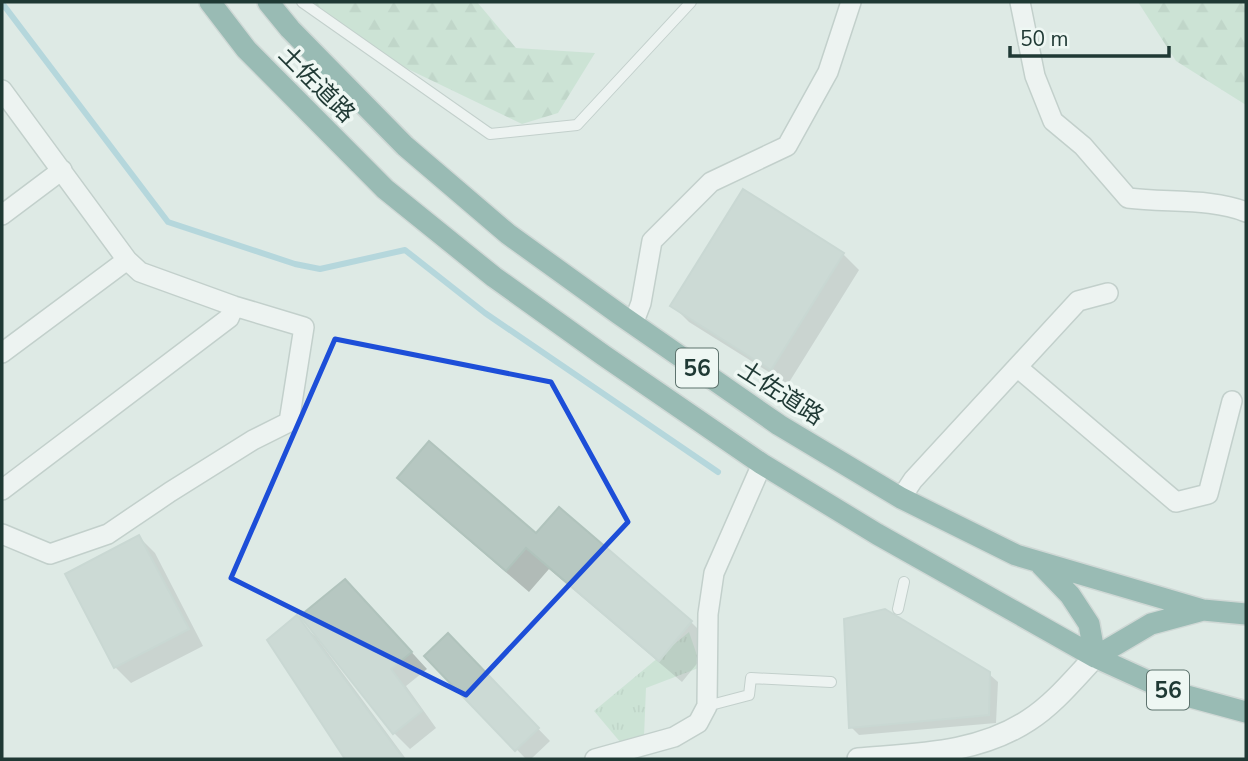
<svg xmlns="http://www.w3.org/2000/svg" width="1248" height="761" font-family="'Nunito Sans','Noto Sans JP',sans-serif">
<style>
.forest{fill:url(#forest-firs)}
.park{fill:url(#park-tufts)}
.shadow{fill:#0003}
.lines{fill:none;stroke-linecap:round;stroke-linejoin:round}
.stream{stroke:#84c1d1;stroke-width:6}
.building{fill:#b6c7c1;stroke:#b0c3bc;stroke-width:2}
.service-casing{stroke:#a1b1ac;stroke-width:12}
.minor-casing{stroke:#a1b1ac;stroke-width:22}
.tertiary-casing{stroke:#a1b1ac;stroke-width:24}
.trunk-casing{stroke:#bcc4c2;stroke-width:24}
.service{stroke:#fff;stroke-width:10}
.minor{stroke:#fff;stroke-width:19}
.tertiary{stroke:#fff;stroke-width:21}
.trunk{stroke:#468378;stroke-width:21}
.marked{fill:none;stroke:#1d4ed8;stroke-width:5;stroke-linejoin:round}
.labels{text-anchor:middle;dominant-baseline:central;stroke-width:7;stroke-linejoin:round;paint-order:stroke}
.shield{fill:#eef7f3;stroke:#5d726d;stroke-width:2}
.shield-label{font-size:23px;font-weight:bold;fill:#1f3934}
.street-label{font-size:24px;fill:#1f3934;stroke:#eef7f3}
</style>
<defs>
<pattern id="forest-firs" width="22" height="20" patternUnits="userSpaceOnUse" patternTransform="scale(1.75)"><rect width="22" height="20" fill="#b6dcc2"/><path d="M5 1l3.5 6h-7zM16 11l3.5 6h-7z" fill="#9cbea7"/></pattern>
<pattern id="park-tufts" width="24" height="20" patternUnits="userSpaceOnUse" patternTransform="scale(1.75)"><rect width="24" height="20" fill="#b6dcc2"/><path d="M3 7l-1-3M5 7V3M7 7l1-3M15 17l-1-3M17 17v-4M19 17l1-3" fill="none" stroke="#9cbea7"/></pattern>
</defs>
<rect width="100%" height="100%" fill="#deeae5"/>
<path class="forest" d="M312,2H477L516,48L595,53L558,113L522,124L385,58Z
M1138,2H1246V105L1176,61Z"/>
<path class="park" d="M689,632L701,667L646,688L644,737L621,743L594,711Z"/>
<path class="shadow" d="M843,254L859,270L788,384L689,322L673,306Z
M400,478L537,535L559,509L691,622L713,644L682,682L549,569L529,592L422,500Z
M139,537L155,553L203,646L131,683L115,667L67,575Z
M361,597L427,669L406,686L436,728L410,749L394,733Z
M296,618L316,637L406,759H347L269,640Z
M448,635L550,741L531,759H526L426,656Z
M989,674L998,682L996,723L859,735L851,727Z"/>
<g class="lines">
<path class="stream" d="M2,3L168,222L295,264L320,269L405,250L485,313L718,472"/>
</g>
<path class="building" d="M743,189L844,253L771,370L670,306Z
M429,441L536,533L559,507L692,621L659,661L526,548L506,571L397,478Z
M139,535L189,629L114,668L65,574Z
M345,579L412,652L391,669L422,711L393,734L300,616Z
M885,609L990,672L989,715L849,728L844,619Z
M297,615L404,759H345L267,640Z
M448,633L539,728L515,751L424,656Z"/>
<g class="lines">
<g class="service-casing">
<path id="service" d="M302,2L490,134L577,125L691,2
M898,609L904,582
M707,706L749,695L751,678L831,682"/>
</g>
<g class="minor-casing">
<path id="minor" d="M1020,2L1035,76L1053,121L1083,146L1128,198C1166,203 1212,198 1246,212
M2,90L127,260L140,272L234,306L304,327L289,422L253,440L170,492L108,534L50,554L2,534
M2,215L62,170
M633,324L641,303L652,241L711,182L787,146L828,72L851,2
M2,353L127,260
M1017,367L1176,502L1208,494L1232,401
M2,490L229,318L234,306
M901,498L913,480L1078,301L1108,293
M595,759L674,737L698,723L707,706L708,614L714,573L762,464"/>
</g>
<g class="tertiary-casing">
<path id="tertiary" d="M858,759C916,754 978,754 1029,720C1054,704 1074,679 1095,657"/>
</g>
<g class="trunk-casing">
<path id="trunk" d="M210,2L246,49L385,189L494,277L603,355L762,464L877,534L1095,657L1172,692L1246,712
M268,2L290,29L405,146L508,234L619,314L779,425L901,498L1016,555L1203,610L1246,614
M1041,565L1070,595L1089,624L1095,657
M1095,657L1151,624L1203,610"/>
</g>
<use href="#service" class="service"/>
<use href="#minor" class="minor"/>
<use href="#tertiary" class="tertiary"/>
<use href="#trunk" class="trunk"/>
</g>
<path d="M0 0H1248V761H0ZM335,339L551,382L628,522L466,695L231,578Z" fill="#deeae5" fill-opacity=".55" fill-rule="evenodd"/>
<path class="marked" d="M335,339L551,382L628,522L466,695L231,578Z"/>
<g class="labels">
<g class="shield">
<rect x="676" y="348.5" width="42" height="39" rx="5"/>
<rect x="1147" y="670.5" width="42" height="39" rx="5"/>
</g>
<g class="shield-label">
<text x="697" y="368">56</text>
<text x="1168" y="690">56</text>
</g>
<g class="street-label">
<text transform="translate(317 84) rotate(45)">土佐道路</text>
<text transform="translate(781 393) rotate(33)">土佐道路</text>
</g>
</g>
<rect width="1248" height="761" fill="none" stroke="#1f3934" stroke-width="7"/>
<path d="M1010 46v10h159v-10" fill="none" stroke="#1f3934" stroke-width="3.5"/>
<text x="1020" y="46" font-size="21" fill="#1f3934" stroke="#eef7f3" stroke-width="5" paint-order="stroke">50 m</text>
</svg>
